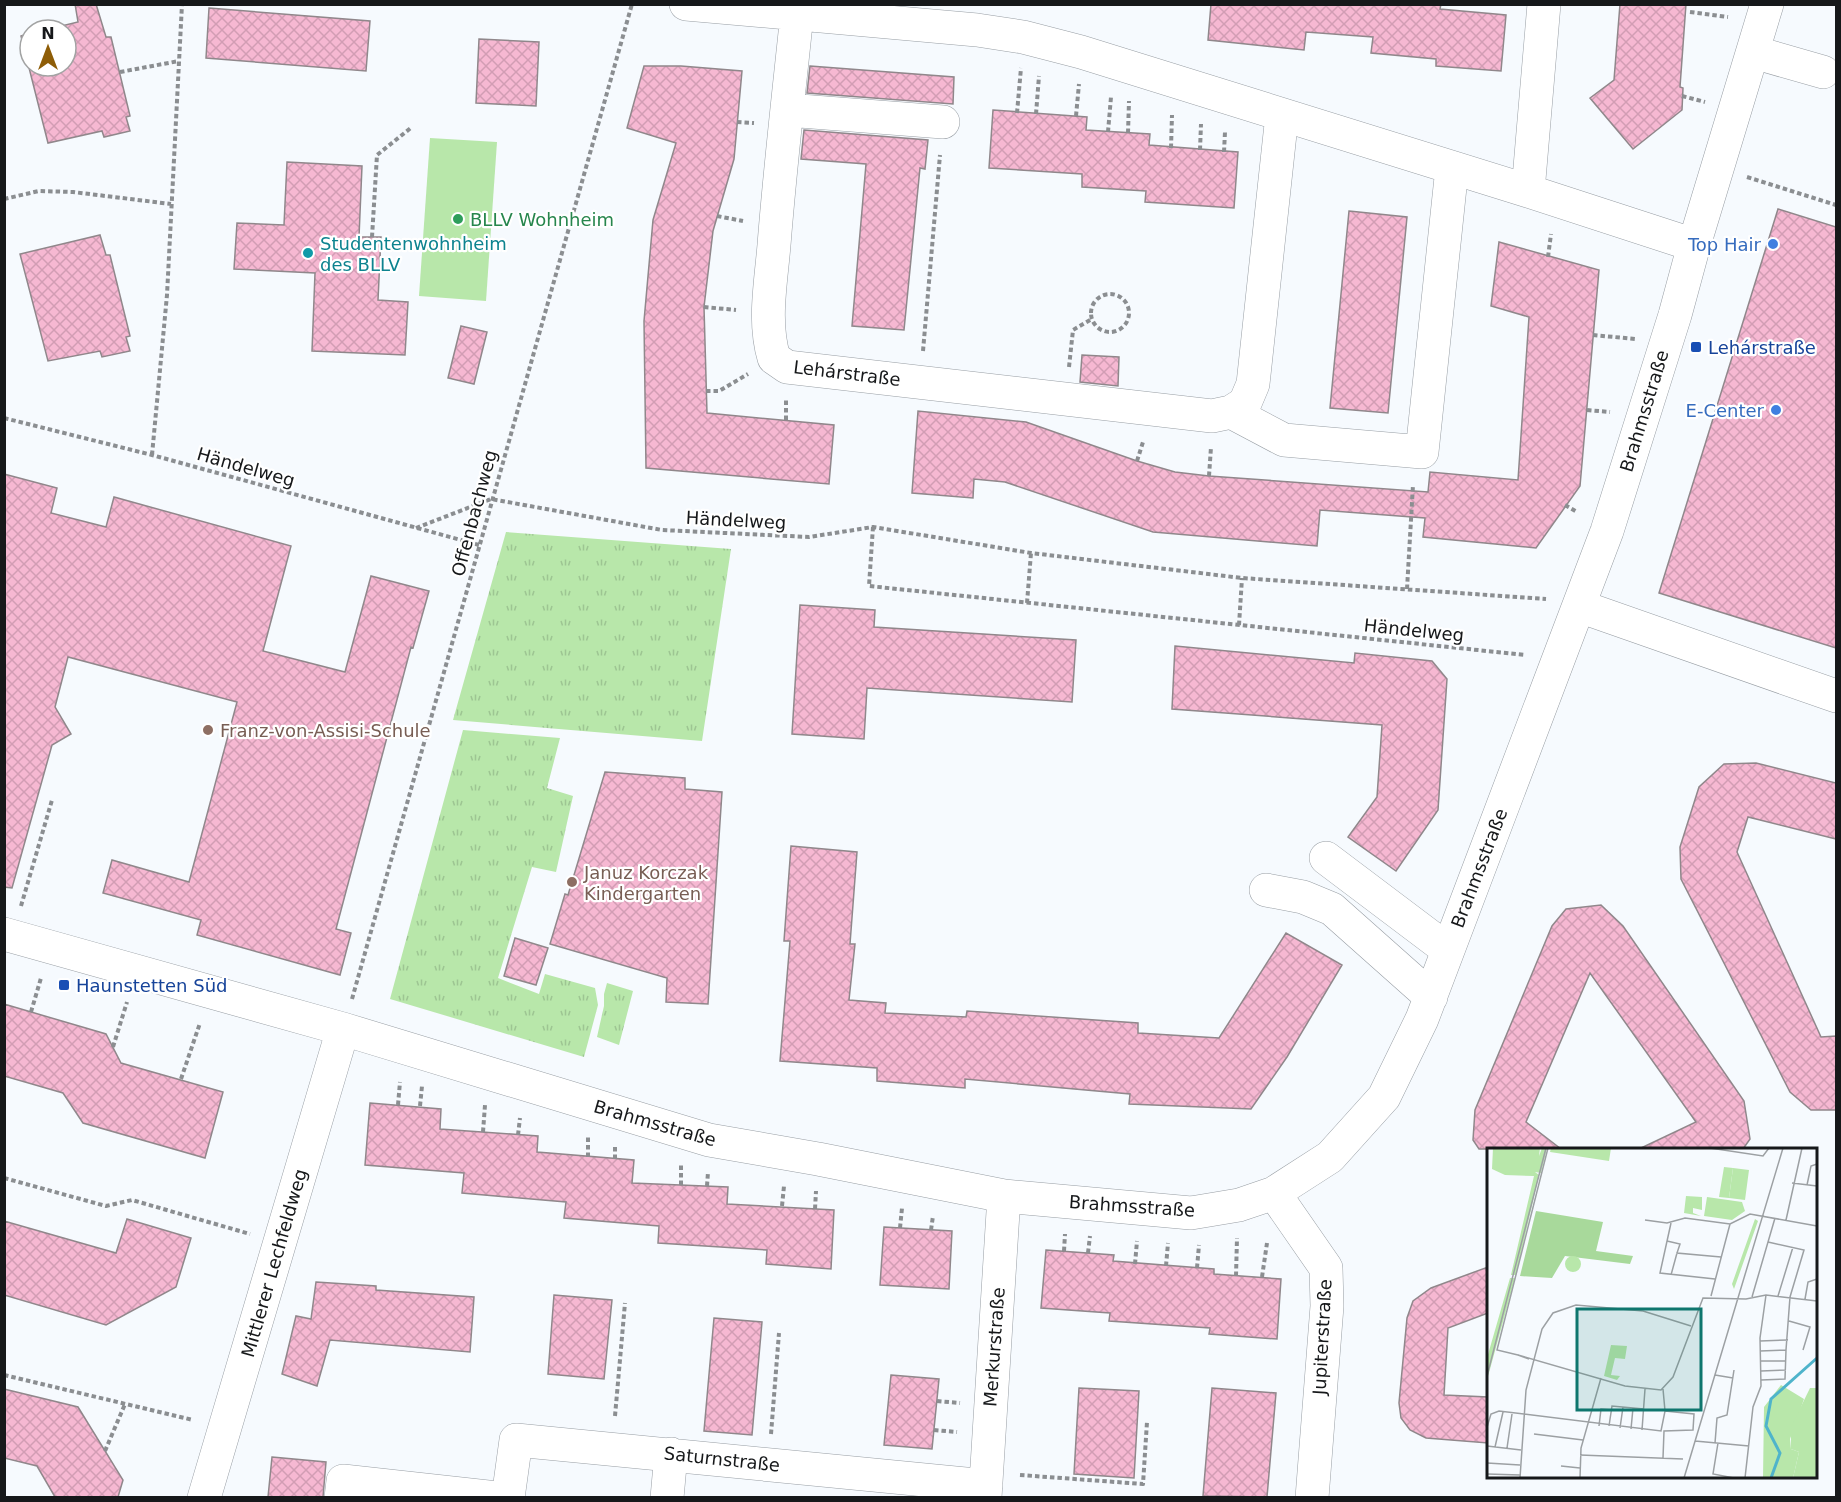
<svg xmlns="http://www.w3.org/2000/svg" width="1841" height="1502" font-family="'DejaVu Sans',sans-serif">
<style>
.grass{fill:url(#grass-tufts)}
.garden{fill:#b8e7aa}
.building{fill:url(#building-cross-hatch);stroke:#90878b;stroke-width:1.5}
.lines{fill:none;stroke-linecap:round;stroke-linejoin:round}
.minor-casing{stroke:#989ea4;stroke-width:34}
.path{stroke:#8b8e91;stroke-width:4;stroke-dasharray:4.5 3;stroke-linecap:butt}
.minor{stroke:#fff;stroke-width:33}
.leisure-dot{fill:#2e9e5b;stroke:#fff;stroke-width:2}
.shop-dot{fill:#3f7fe0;stroke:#fff;stroke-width:2}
.culture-dot{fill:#0f9aa8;stroke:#fff;stroke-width:2}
.transit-dot{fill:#1a4fb4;stroke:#fff;stroke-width:2}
.education-dot{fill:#8d6e63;stroke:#fff;stroke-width:2}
.labels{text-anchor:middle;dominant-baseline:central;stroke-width:4.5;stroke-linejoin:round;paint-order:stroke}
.leisure-label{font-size:18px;fill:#27864d;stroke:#fff;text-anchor:start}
.culture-label{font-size:18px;fill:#0d838f;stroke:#fff;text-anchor:start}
.shop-label{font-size:18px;fill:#366cbe;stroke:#fff;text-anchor:end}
.transit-label{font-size:18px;fill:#164399;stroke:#fff;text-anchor:start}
.street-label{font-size:18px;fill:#16181a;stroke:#fff}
.education-label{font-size:18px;fill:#785e54;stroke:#fff;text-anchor:start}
.inset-river{fill:none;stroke:#4fb4cb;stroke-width:3}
.inset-road{fill:none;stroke:#9ca0a3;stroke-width:1.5}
.view{fill:#0f766e;fill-opacity:0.15;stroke:#0f766e;stroke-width:3}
.inset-edge{fill:none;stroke:#16181a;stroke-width:3}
</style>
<defs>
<pattern id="grass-tufts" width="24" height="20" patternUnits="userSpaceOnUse" patternTransform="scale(1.5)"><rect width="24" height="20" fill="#b8e7aa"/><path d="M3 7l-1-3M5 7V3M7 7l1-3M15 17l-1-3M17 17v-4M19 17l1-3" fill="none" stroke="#9dc592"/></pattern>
<pattern id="building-cross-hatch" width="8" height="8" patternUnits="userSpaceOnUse" patternTransform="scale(1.5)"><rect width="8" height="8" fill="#f6b8d2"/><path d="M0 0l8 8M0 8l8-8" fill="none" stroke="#d29db4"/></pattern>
</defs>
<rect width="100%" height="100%" fill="#f6fafe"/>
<path class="grass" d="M506,532L731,549L702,741L453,720Z
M463,730L560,738L547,788L573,796L556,872L532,867L498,978L539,994L545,974L595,988L598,1005L584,1057L390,999Z
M607,983L633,991L619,1045L597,1037L604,1006V994Z"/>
<path class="garden" d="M430,138L497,142L486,301L419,296Z"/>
<path class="building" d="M75,4H96L106,37H111L130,116L126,117L130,131L104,137L102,131L48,143L21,36L30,33V66H66V30H45L78,22Z
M1211,4H1441L1440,9L1506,15L1501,71L1436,66V59L1371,53L1373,37L1306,32L1304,50L1208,40Z
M1620,4H1686L1680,87L1683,88L1682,110L1633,149L1590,98L1614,80Z
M209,8L370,21L366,71L206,58Z
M479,39L539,42L536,106L476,103Z
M644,66H681L742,71L734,159L713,231L704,307L707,413L834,425L829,484L646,468L644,321L653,220L676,143L627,128Z
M810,66L954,77L953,104L807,93Z
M993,110L1087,117L1086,130L1150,134L1149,145L1238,152L1234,208L1145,202L1146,191L1082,187V174L989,168Z
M804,130L928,140L925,169L920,168L904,330L852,326L866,164L801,159Z
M287,162L362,166L359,237H381L378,300L408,302L405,355L312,351L315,273L234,269L237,223L284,225Z
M1778,209L1836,227V648L1659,593Z
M1349,211L1407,217L1388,413L1330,408Z
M100,235L106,255H110L130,336L126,337L130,351L102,357L100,351L48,361L20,254Z
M1499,242L1599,270L1580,486L1536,548L1423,537L1425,518L1320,510L1317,546L1153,532L1005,482L974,479L973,498L912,493L918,411L1026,422L1137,461L1175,472L1209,476L1428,492L1430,472L1518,480L1529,317L1491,306Z
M461,326L487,332L474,384L448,378Z
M1082,355L1119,357L1118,386L1080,382Z
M4,474L57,488L51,513L106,527L114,497L291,546L263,651L345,672L371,576L429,591L413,648L411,647L336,929L351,933L340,975L197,935L201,920L103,893L112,860L189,882L237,702L68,657L55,707L71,734L52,745L12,888L4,887Z
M800,605L875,610L874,627L1076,640L1072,702L867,688L864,739L792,734Z
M1175,646L1354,663L1355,653L1432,661L1447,679L1438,810L1396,871L1348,837L1377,797L1382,725L1172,709Z
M1756,763L1836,783V839L1748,817L1737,852L1821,1037L1836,1036V1110H1811L1790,1092L1681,879L1680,847L1699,787L1724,764Z
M605,772L685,778V789L722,792L708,1004L666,1002L667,978L550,944L565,894L568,895Z
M791,846L857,852L850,944H855L849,1000L886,1003L885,1013L966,1017L967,1011L1138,1023V1033L1219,1038L1286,933L1342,965L1287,1057L1251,1109L1129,1104L1130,1094L965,1079V1088L877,1081V1068L780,1061L790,941H784Z
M1601,905L1623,926L1744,1101L1750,1139L1743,1149H1639L1696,1122L1590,973L1526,1122L1561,1149H1479L1473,1140L1475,1110L1552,926L1566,909Z
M515,938L548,948L536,985L504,976Z
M4,1004L106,1034L121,1063L223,1092L205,1158L83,1123L63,1093L4,1076Z
M370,1103L441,1109L440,1129L538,1136L537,1152L634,1160L632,1183L728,1187L727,1204L834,1210L831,1269L766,1264L767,1250L658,1243L659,1226L564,1218L566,1202L462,1193L464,1173L365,1165Z
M127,1219L191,1238L176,1287L106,1325L4,1295V1221L116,1253Z
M884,1227L952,1231L949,1289L880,1285Z
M1046,1250L1114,1255L1113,1261L1214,1269V1274L1281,1279L1277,1339L1209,1334L1210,1328L1109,1321L1110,1313L1041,1308Z
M1488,1267V1313L1448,1328L1444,1395L1488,1397V1443L1426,1438L1410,1430L1401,1418L1399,1403L1407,1318L1413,1301L1431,1288Z
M316,1282L376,1286V1290L474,1297L470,1352L330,1340L317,1386L282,1374L296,1316L311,1319Z
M554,1295L612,1300L604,1379L548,1374Z
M714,1318L762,1322L752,1435L704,1431Z
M891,1375L939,1379L932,1449L884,1445Z
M1079,1388L1139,1391L1134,1478L1074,1474Z
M1212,1388L1276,1393L1267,1497L1203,1496Z
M4,1389L78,1407L123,1480L118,1497H55L37,1466L4,1458Z
M272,1457L326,1462L323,1497H268Z"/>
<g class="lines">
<g class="minor-casing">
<path id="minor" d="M686,4L977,30L1023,37L1081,52L1528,191L1694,245
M797,14C789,91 780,168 774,245C771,282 763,322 774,358L787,367L1212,416L1231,412L1245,403L1253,384L1282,115
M1753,52L1823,72
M787,110L943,122
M1528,191L1544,4
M1231,412L1284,440L1422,452L1452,168
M1579,606L1836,696
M1326,858L1448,950
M1266,890L1303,897L1332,909L1431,997
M4,934L343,1029L709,1140L818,1159L1004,1196L1191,1213L1239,1205L1274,1193L1330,1157L1384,1097L1422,1019L1607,531L1675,315L1694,245L1767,4
M1274,1193L1326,1268L1327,1306L1312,1498
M204,1498L343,1029
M341,1498L343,1481L497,1498
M508,1498L516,1440L986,1486
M667,1498L671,1454
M985,1498L1004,1196"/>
</g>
<path class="path" d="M1690,12L1728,17
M120,72L179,61
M1682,96L1705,102
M1017,113L1021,68
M1036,114L1039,76
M1076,116L1079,84
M737,122L754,123
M1108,132L1111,97
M1128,133L1129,101
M1171,148L1172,115
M1200,150L1201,124
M1224,152L1225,132
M1747,177L1836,205
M4,199L39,191L73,192L171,204
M717,216L743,221
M372,237L377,155L412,127
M1548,257L1551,234
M1091 313a19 19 0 1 1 38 0a19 19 0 1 1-38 0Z
M704,307L736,310
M1593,335L1635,339
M923,351L940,155
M1069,367L1073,330L1092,319
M706,391H719L748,374
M1587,410L1610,412
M4,418L152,455L479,545
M786,420V399
M152,455L167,295L182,4
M1137,461L1143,442
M1209,476L1211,447
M1565,505L1577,512
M873,527L869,586L1525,655
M416,528L491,499L662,530L809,537L873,527L1031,553L1242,578L1546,599
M1407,589L1413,485
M1027,603L1031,553
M1239,625L1242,578
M21,906L52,800
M352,999L632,4
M31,1012L41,978
M113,1047L127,1002
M181,1079L200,1023
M398,1105L400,1082
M420,1106L422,1086
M483,1132L485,1105
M518,1135L520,1118
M588,1157V1136
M615,1159V1145
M4,1178L106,1206L132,1200L250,1234
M681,1185V1164
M707,1186L708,1172
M782,1206L784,1186
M815,1209L816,1191
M900,1228L902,1208
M931,1230L933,1216
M1064,1251L1065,1234
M1088,1253L1090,1236
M1135,1264L1137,1241
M1166,1266L1168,1243
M1197,1268L1199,1245
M1236,1276L1237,1238
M1262,1277L1267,1243
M4,1375L193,1420
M937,1401L960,1403
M615,1416L625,1303
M934,1430L957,1432
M771,1434L779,1333
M105,1451L125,1404
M1020,1475L1143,1484L1147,1422"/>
<use href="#minor" class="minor"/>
</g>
<circle class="leisure-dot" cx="458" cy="219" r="6"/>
<g class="shop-dot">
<circle cx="1773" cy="244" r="6"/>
<circle cx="1776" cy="410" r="6"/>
</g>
<circle class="culture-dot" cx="308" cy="253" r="6"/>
<g class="transit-dot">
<rect x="1690" y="341" width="12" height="12" rx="3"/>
<rect x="58" y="979" width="12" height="12" rx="3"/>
</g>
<g class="education-dot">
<circle cx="208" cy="730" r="6"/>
<circle cx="572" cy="882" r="6"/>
</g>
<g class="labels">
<g class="leisure-label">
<text x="470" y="219">BLLV Wohnheim</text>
</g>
<g class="culture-label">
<text x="320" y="243">Studentenwohnheim<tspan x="320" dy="21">des BLLV</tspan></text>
</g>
<g class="shop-label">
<text x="1761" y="244">Top Hair</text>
<text x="1764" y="410">E-Center</text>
</g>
<g class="transit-label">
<text x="1708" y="347">Lehárstraße</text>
<text x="76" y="985">Haunstetten Süd</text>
</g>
<g class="street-label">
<text transform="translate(847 373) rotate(7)">Lehárstraße</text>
<text transform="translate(1644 411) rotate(-73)">Brahmsstraße</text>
<text transform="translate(246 467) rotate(16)">Händelweg</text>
<text transform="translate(474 513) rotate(-75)">Offenbachweg</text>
<text transform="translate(736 520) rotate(3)">Händelweg</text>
<text transform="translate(1414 630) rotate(6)">Händelweg</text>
<text transform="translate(1479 868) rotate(-69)">Brahmsstraße</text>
<text transform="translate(655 1123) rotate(16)">Brahmsstraße</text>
<text transform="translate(1132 1206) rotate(4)">Brahmsstraße</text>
<text transform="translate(274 1263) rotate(-74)">Mittlerer Lechfeldweg</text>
<text transform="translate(1322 1337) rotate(-87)">Jupiterstraße</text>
<text transform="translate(994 1347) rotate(-86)">Merkurstraße</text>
<text transform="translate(722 1459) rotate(6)">Saturnstraße</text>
</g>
<g class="education-label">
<text x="220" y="730">Franz-von-Assisi-Schule</text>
<text x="584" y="872">Januz Korczak<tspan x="584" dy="21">Kindergarten</tspan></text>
</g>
</g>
<g transform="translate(1487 1148)">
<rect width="330" height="330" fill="#f6fafe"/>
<path d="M6,0H53L52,8L55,0H60L54,25L48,24L52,27L29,127H24L47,28L18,27L5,21ZM237,19L246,20L242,50L232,49ZM199,48L215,49V62L206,60V65L214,68L197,65ZM268,71L271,73L247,141L245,136ZM23,130H28L0,232V210ZM124,197L140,198L138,211L128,210L124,227L133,228L130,232L117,228ZM294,237L317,251L303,291L304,301L312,304L306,330H276L277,259Z" fill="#b8e7aa"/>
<path d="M49,63L116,74L109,103L146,108L143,116L78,108L65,130L33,128Z" fill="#a8d99b"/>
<path d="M64,0H124L122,13L63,4ZM246,20L262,22L258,52L242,50ZM220,49L255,54L258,63L245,72L217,68ZM78 116a8 8 0 1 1 16 0a8 8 0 1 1-16 0ZM323,240H330V330H306L312,304L304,301V279Z" fill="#b8e7aa"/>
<path class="inset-river" d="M284,330L293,305L279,278L284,251L330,210"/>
<path class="inset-road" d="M223,0L276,8L282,0M305,35L330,38M320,37L324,18L330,16M158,72L180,75L198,70L243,76L263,66L330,78M299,72L315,0M184,75L173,125L228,131M180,93L193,96L190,105L234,109M184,127L190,105M224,148L243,76M291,148L306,99M265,149L288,70M318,151L321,134L330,131M302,173L323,179L316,202M273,193L301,192M273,203L299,202L303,149L317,102L281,94M31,207L10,202L61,0M42,211L31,207L138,238L174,242L186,229L216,150L259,151L279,147L330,153M273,213H299M274,223L299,222M228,227L246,230M0,228L59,0M274,232L298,231L299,202M176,241L178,263M112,278L114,261L125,262M122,278L125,258L157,261M0,279L4,266L12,263L174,283L178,263L207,266L206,282L177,283L176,310M133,280L136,259M144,281L146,260M155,282L158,241M47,286L96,292M208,293L262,298M228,295L230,270L240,267L247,222M231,295L226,326L247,330M0,298L34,302M8,299L16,264M20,300L25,266M93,307L196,311M0,315L33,317M74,318L93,320M0,326L33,327M33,330L39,242L55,181L66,165L89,157L156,163L204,178M93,330L94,300L114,230M197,330L296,0M258,330L266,259L274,238L273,190L279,147"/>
<path class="view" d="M90,161H214V262H90Z"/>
<rect width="330" height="330" class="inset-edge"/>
</g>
<rect width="1841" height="1502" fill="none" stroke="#16181a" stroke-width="12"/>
<g transform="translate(48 48)"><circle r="28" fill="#ffffff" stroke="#a2a3a3" stroke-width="1.5"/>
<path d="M0-4.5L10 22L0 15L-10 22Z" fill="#8e5d07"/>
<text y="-9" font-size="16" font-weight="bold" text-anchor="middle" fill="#16181a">N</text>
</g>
</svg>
